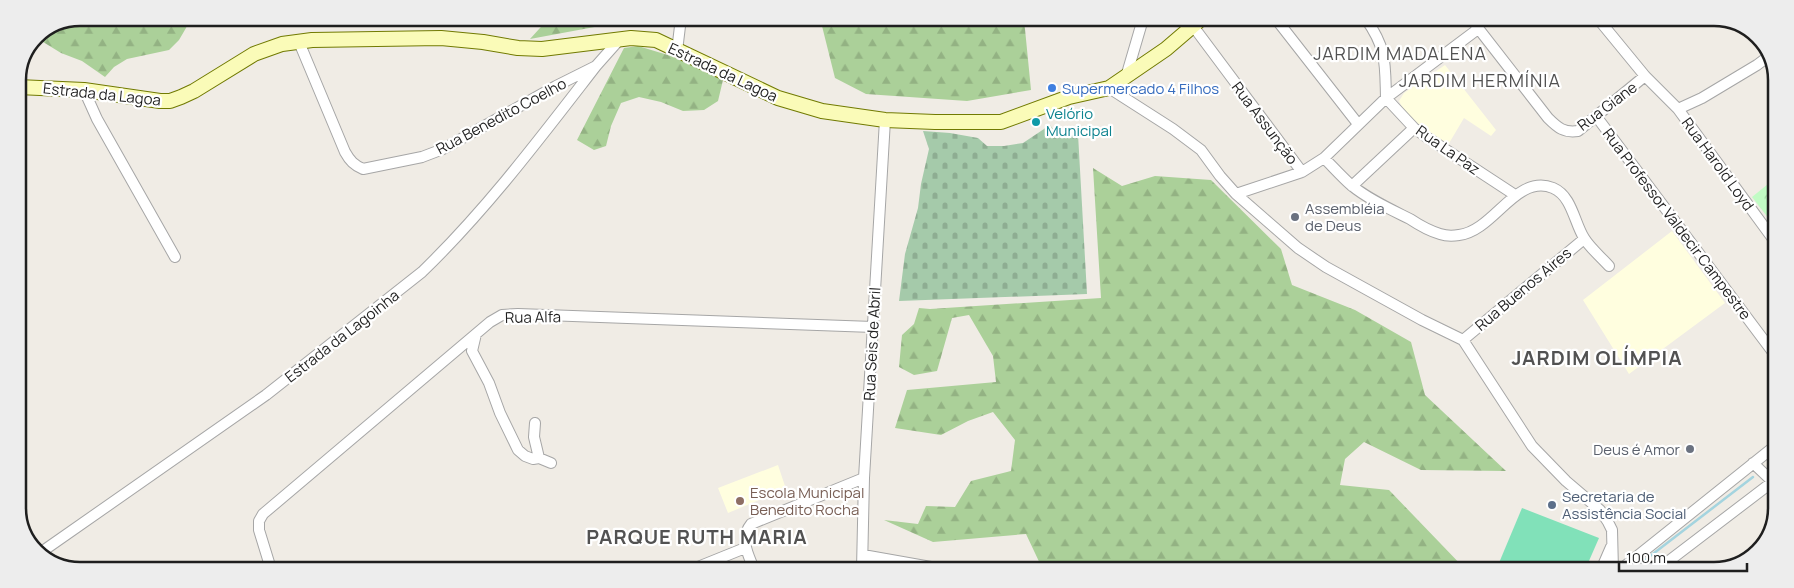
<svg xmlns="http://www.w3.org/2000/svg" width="1794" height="588" font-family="Manrope,sans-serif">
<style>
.education{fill:#fffedf}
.forest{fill:url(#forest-firs)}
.cemetery{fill:url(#cemetery-stones)}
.park{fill:url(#park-crowns)}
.pitch{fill:#81e1b9}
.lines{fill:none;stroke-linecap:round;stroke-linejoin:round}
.stream{stroke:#a4d4df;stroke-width:2.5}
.street-casing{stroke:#a6a6a6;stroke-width:12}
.secondary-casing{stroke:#717a02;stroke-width:16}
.street{stroke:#fff;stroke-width:10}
.secondary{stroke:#fafbb8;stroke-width:14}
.shop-dot{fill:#3f7fe0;stroke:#fff;stroke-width:2}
.culture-dot{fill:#0f9aa8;stroke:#fff;stroke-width:2}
.worship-dot{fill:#6b7280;stroke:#fff;stroke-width:2}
.education-dot{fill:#8d6e63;stroke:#fff;stroke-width:2}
.service-dot{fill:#5c6f8a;stroke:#fff;stroke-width:2}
.labels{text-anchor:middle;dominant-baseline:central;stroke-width:4.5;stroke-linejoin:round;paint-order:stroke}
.street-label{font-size:15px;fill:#1f1f1f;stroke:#fff}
.shop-label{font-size:15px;fill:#366cbe;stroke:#fff;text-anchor:start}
.culture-label{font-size:15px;fill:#0d838f;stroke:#fff;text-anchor:start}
.worship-label{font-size:15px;fill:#5b616d;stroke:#fff;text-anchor:start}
.education-label{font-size:15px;fill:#785e54;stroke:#fff;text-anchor:start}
.service-label{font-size:15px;fill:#4e5e75;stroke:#fff;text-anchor:start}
.quarter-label{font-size:18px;letter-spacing:1px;fill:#525252;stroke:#fff}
.district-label{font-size:20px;font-weight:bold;letter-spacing:1px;fill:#525252;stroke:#fff}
.rim{fill:none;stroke:#1f1f1f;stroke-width:2.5}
</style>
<defs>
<pattern id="forest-firs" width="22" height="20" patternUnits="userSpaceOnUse" patternTransform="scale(1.25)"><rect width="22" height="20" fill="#abd099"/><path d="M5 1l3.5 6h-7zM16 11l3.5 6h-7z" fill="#93b283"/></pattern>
<pattern id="cemetery-stones" width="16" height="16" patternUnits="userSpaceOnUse" patternTransform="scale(1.25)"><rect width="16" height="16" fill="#a5caaa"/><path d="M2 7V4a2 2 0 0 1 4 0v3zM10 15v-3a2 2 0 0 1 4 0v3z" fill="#8ead92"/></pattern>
<pattern id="park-crowns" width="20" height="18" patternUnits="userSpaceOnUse" patternTransform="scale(1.25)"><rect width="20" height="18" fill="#c1fbc4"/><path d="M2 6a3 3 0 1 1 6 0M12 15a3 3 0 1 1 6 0" fill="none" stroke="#a5d7a8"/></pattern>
</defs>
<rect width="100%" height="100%" fill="#f0ece5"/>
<path class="education" d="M1445,65L1496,130L1491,136L1464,118L1448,145L1423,128L1403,109L1399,101L1404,93Z
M1672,231L1725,303L1629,374L1583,300Z
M778,465L786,489L728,513L718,488Z"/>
<path class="forest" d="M80,18H190L186,28L179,40L169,50L127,59L114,67L105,77L82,61L61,53L35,37Z
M549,18H643L530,39Z
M820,18L1024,19L1031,90L967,101L866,94L835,78Z
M638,46L681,59L723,80L718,101L704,110L683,111L661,102L639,97L621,103L611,126L606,146L594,150L577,140L624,48Z
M1093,168L1122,186L1155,176L1211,180L1281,249L1292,285L1355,310L1411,342L1425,395L1506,471L1421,470L1364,442L1345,459L1340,485L1389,490L1466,570H1043L1026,534L933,542L884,520L918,524L926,506L955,507L971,481L1011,471L1015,440L993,412L968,421L941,435L895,428L907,390L996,382L993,356L969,315L952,318L937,371L914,375L899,367L902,335L914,324L919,308L930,309L1101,298Z"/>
<path class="cemetery" d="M1050,125C1059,138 1063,137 1078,134L1087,294L899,301L905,254L918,208L921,184L929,149L923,131L950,133L978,138L987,146H1004L1023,143Z"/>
<path class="park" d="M1773,180L1776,184V228L1752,197Z"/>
<path class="pitch" d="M1522,508L1599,538L1585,570H1496Z"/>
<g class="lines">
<path class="stream" d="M1769,465L1775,460
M1632,570L1753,477"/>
<g class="street-casing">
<path id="street" d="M1276,19L1358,124
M1366,19C1387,49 1385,63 1386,98
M1471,19L1548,118C1558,128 1564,133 1578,131L1645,76
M1599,20L1645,76L1678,109L1776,243
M1193,26L1302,172
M299,42L345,152C350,161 354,165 363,169L422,157L443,149L556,86L596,66L620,39
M677,51L681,18
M1126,77L1143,19
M1109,88L1173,129L1201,150L1220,176L1236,194L1298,248L1326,267L1422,320L1463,340L1532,446L1566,481L1600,510L1608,522L1612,530L1613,570
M84,90L97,119L175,257
M1386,98L1414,128L1425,136L1515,195
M1678,109L1702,98L1757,65L1769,56
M1596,116L1775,355
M1324,158C1333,167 1342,177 1351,185C1368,199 1390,209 1410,219C1419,225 1430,231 1440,234C1446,236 1453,236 1459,235C1494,231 1516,173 1553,188C1572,196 1574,222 1584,238C1590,248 1601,257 1609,266
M1352,186L1414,128
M1236,194L1302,172L1324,158L1386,98L1478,29
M476,334L472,351L489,383L500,413L518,450L525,456L533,459L539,458L551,463
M1463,340L1584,239
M535,423L534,437L539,458
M1753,463L1774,483
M40,553L266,395L422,272C487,209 541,137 596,66
M863,555L942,569
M271,569L259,530V521L263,514L490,322L502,315L518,314L873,327
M693,569L745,548
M754,569C748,554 739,539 751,524L864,478
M862,569L864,478L885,120
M1601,570L1611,547
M1620,570L1775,446
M1657,570L1775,480"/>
</g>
<g class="secondary-casing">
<path id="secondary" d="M18,87L84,90L160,101H170L181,97L194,91L254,54L282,44L312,40L441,38L483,42L518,48L542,49L631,38L656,40L778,98L822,111L885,120L935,122H1001L1069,97L1109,88L1166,49L1201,19"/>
</g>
<use href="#street" class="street"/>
<use href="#secondary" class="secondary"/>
</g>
<circle class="shop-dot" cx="1052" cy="88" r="5"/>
<circle class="culture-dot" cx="1036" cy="122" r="5"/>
<g class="worship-dot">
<circle cx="1295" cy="217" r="5"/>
<circle cx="1690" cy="449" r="5"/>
</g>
<circle class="education-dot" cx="740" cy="501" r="5"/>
<circle class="service-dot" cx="1552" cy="505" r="5"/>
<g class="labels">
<g class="street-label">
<text transform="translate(723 72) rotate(25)">Estrada da Lagoa</text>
<text transform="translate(102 94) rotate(6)">Estrada da Lagoa</text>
<text transform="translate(1607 106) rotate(-37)">Rua Giane</text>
<text transform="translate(501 116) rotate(-28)">Rua Benedito Coelho</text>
<text transform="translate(1265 123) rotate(53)">Rua Assunção</text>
<text transform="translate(1448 150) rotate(35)">Rua La Paz</text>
<text transform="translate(1718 164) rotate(54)">Rua Harold Loyd</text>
<text transform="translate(1677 224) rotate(53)">Rua Professor Valdecir Campestre</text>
<text transform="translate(1523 289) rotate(-40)">Rua Buenos Aires</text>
<text transform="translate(533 317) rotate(-1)">Rua Alfa</text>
<text transform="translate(342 336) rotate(-38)">Estrada da Lagoinha</text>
<text transform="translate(872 344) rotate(-87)">Rua Seis de Abril</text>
</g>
<g class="shop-label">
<text x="1062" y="88">Supermercado 4 Filhos</text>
</g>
<g class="culture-label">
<text x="1046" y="113">Velório<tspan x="1046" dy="17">Municipal</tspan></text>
</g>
<g class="worship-label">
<text x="1305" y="208">Assembléia<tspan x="1305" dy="17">de Deus</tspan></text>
<text x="1680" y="449" text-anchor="end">Deus é Amor</text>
</g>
<g class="education-label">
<text x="750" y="492">Escola Municipal<tspan x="750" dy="17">Benedito Rocha</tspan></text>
</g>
<g class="service-label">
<text x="1562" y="496">Secretaria de<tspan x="1562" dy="17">Assistência Social</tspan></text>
</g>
<g class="quarter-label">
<text x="1400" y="53">JARDIM MADALENA</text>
<text x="1480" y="80">JARDIM HERMÍNIA</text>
</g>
<g class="district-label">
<text x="1597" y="357">JARDIM OLÍMPIA</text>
<text x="697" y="536">PARQUE RUTH MARIA</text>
</g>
</g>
<path d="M0 0H1794V588H0ZM80 26H1714A54 54 0 0 1 1768 80V508A54 54 0 0 1 1714 562H80A54 54 0 0 1 26 508V80A54 54 0 0 1 80 26Z" fill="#ededed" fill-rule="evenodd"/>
<path class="rim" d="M80 26H1714A54 54 0 0 1 1768 80V508A54 54 0 0 1 1714 562H80A54 54 0 0 1 26 508V80A54 54 0 0 1 80 26Z"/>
<path d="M1619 563v8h128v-8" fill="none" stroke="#1f1f1f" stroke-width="2.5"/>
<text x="1626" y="563" font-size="15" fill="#1f1f1f" stroke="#ffffff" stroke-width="4" paint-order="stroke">100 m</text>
</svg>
